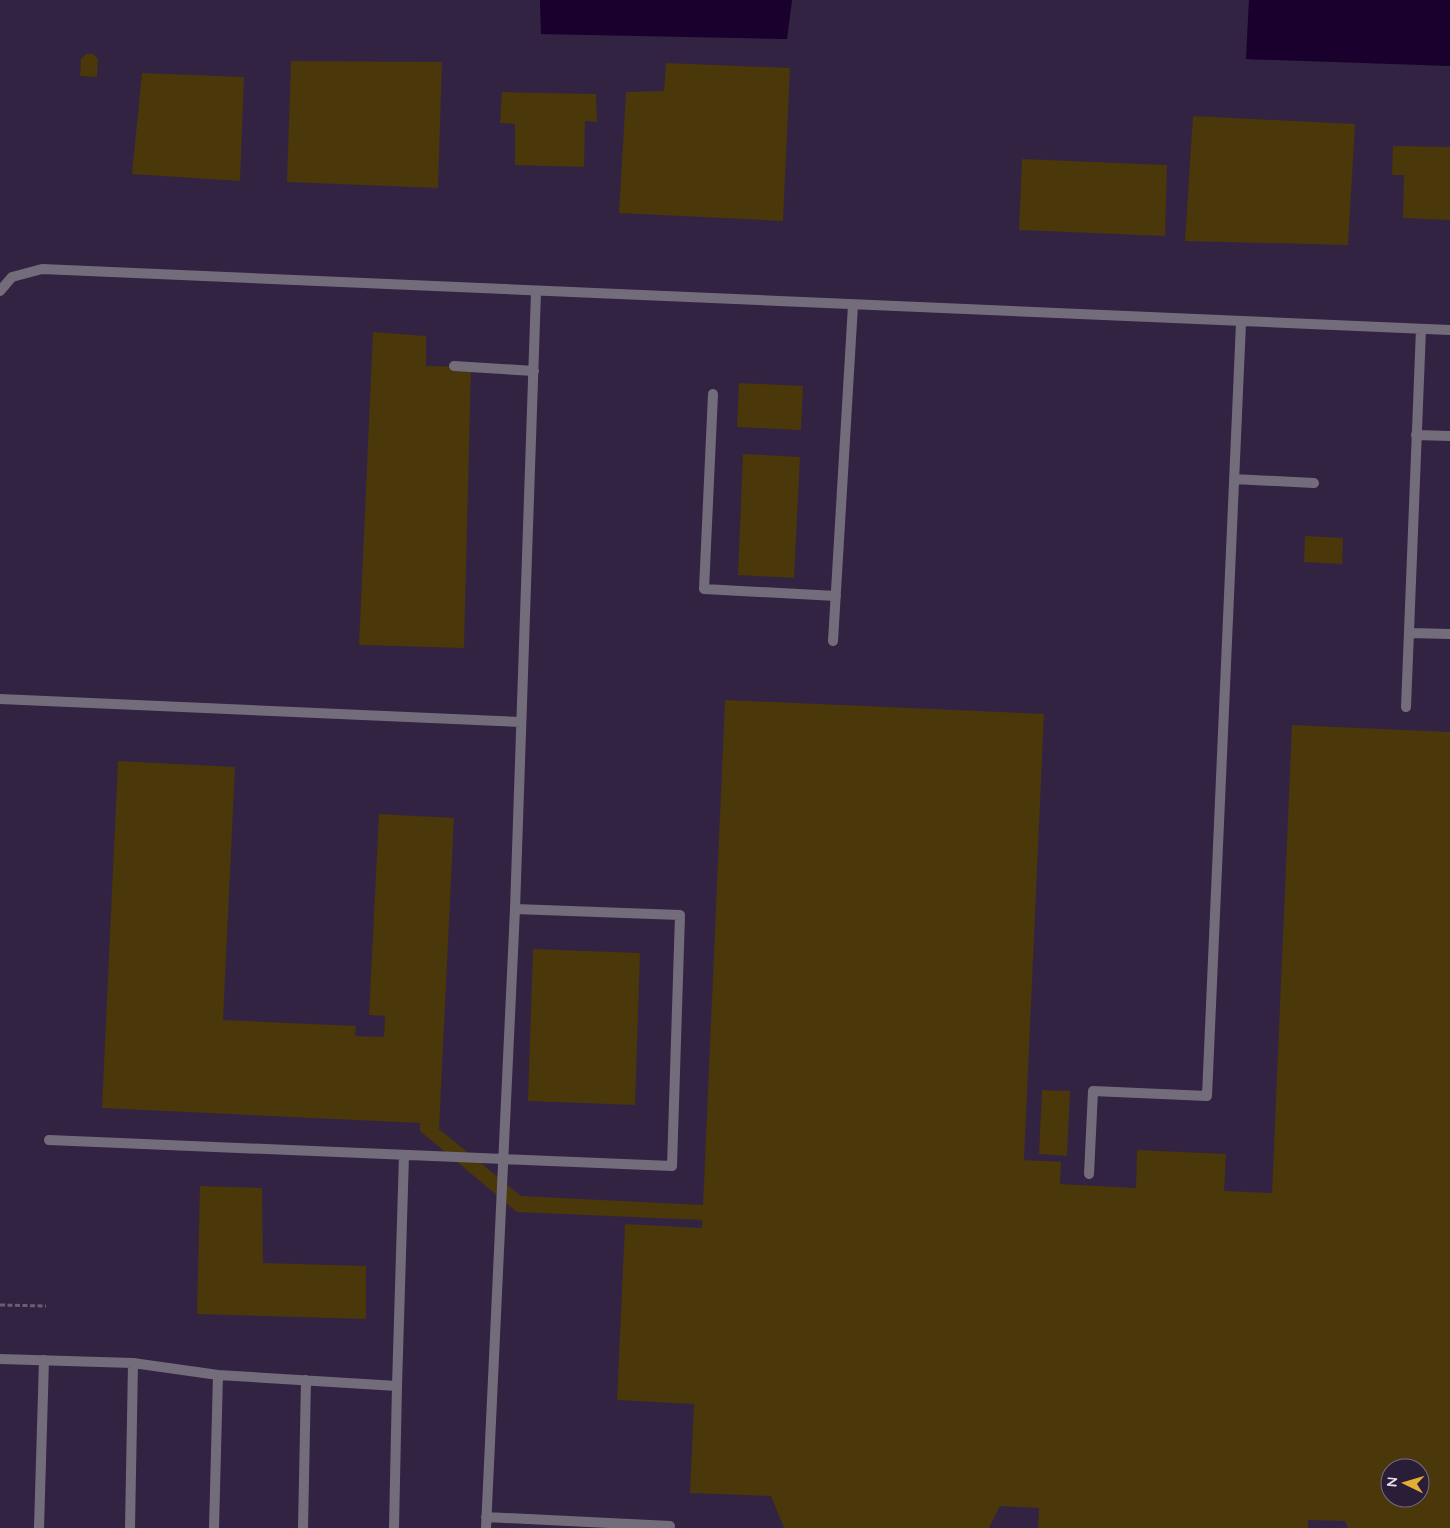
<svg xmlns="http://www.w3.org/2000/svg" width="1450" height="1528" font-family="Quicksand,sans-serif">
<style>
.built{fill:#322343;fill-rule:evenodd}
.water{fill:#1a012d}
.building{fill:#4a370a;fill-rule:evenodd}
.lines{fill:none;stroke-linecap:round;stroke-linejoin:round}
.path{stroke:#695e75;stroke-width:3;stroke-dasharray:5 2.5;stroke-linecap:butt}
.lane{stroke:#736d7b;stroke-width:10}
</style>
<rect width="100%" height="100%" fill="#2a1d37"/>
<path class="built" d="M0,0H540L541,34L787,39L792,0H1249L1246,59L1450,66V1528H0ZM1390,1468H1420V1498H1390Z"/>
<path class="water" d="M540,0H792L787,39L541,34Z
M1249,0H1450V66L1246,59Z"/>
<path class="building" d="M86,54H93L98,59L97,77L80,76L81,59Z
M291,61L442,62L438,188L287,182Z
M666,63L790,68L783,221L619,213L626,92L664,91Z
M142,73L244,77L240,181L132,174Z
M502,92L596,94L597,122L585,121L584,167L515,165V124L500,123Z
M1193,116L1355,124L1348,245L1185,241Z
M1393,146L1450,147V220L1403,218L1404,175H1392Z
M1022,159L1167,165L1165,236L1019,230Z
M373,332L426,336V366L471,367L464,648L359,645Z
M739,383L803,386L801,430L737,427Z
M743,454L800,457L794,578L738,575Z
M1305,536L1343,538L1342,564L1304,562Z
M725,700L1044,714L1024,1160L1061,1162L1060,1184L1136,1188L1137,1150L1226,1154L1224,1191L1272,1193L1292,725L1450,732V1528H1348L1345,1521L1308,1520V1528H1038L1039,1508L1000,1506L989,1528H784L771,1496L690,1493L694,1404L617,1400L625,1224L702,1228V1220L517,1212L420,1131V1123L102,1108L118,761L235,767L223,1020L356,1026L355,1036L384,1037L385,1016L369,1015L379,814L454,818L439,1129L521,1196L703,1205ZM1390,1468H1420V1498H1390Z
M533,949L640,953L635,1105L528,1101Z
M1042,1090L1070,1091L1067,1156L1039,1154Z
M200,1186L262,1188L263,1263L366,1266V1319L197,1314Z"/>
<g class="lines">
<path class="path" d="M0,1305L46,1306"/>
<path class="lane" d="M0,291L12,277L42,269L1450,330
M454,366L534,371
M713,394L704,589L836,596
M1416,435L1450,436
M1234,479L1314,483
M1409,633L1450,634
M833,641L853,305
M0,699L521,722
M1406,707L1421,329
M49,1140L672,1166L680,915L515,909
M1089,1174L1093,1091L1207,1096L1241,323
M0,1359L133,1363L218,1375L397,1386L404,1155
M486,1517L670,1526
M39,1528L44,1360
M130,1528L133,1363
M214,1528L218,1375
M303,1528L306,1380
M394,1528L397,1386
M486,1528L515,909L536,292"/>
</g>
<g transform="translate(1405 1483) rotate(275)"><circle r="24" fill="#2a1d37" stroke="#766b81"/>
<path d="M0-4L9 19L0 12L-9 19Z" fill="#e1af34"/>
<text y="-8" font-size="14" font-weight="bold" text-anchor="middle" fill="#e7dff1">N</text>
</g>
</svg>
